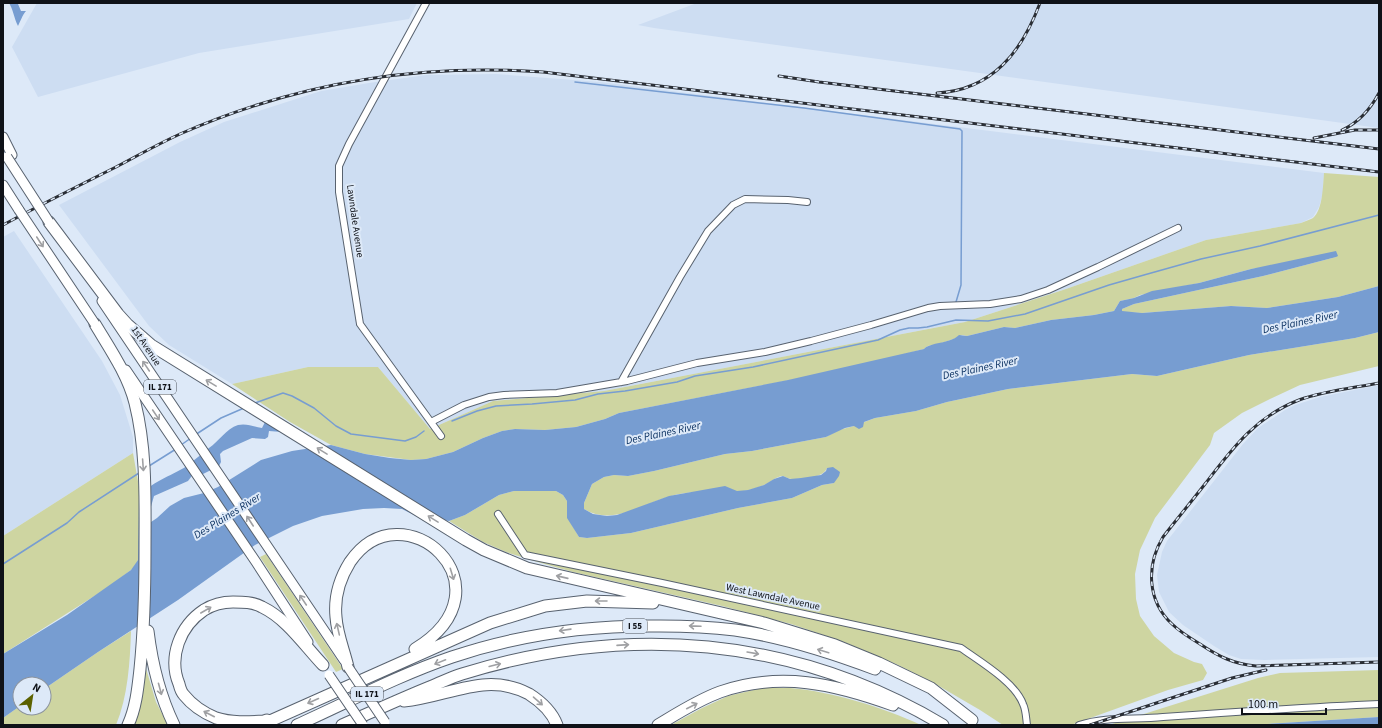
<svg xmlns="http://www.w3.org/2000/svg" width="1382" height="728" font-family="'Source Sans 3',sans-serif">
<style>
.built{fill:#cdddf2}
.green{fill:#ced5a1}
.water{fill:#779dd1}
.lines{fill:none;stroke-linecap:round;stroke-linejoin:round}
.stream{stroke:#779dd1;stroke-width:1.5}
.minor-casing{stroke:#58626f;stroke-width:8}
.primary-casing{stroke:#58626f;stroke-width:11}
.motorway-casing{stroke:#58626f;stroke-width:13}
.minor{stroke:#fff;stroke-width:6}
.primary{stroke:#fff;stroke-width:9}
.motorway{stroke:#fff;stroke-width:11}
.rail-casing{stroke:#2a2e35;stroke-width:3}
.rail{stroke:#dde9f8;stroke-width:1.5;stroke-dasharray:4.5;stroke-linecap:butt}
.primary-bridge-casing{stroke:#58626f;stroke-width:11;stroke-linecap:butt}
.primary-bridge{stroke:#fff;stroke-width:9}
.oneway{stroke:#9fa0a3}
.labels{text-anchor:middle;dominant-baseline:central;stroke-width:4;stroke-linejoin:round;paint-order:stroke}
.shield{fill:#dde9f8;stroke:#4d525b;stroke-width:1}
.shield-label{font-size:9px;font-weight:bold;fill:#0f1218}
.street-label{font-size:10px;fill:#0f1218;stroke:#dde9f8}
.water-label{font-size:11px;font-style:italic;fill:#0a3060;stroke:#dde9f8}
</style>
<rect width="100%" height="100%" fill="#dde9f8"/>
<path class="built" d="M37,3H417L409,19L199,53L38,97L12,47Z
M697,3H1379V128L654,28L638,25Z
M496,74L600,82L1324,173L1323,193L1319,207L1313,217L1301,223L1206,240L1063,290L965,322L604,391L493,401L430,429L378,367H308L232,384L169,345L149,326L59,205L180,142L224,122L321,91L369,83L426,75Z
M14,231L102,361L120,395L133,437V453L3,536V237Z
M1379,385V657L1265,660L1241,659L1229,655L1214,646L1183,625L1169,612L1159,592L1157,575L1162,552L1167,541L1243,444L1258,428L1285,410L1295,405L1320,397Z"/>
<path class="green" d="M1324,173L1379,177V286L1338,297L1267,308L1231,306L1142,313L1122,312V309L1134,304L1263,276L1336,257L1251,269L1199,283L1140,295L1134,298L1120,301L1114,311L1094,315L1051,320L1015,328L1004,327L967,336L962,335C955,339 947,341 938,344C933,346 928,344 924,349L847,369L619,413L605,419L576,427L545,430L515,429L502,431L483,438L453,452L426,459L411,460L365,454L331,445L290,422L232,384L308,367H378L430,429L493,401L604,391L965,322L1063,290L1206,240L1301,223C1305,221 1310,220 1313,218C1323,210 1323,184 1324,173Z
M1379,332V366L1300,385L1270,399L1242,413L1214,433L1210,445L1155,518L1140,550L1135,574L1136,599L1140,616L1154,636L1174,653L1194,662L1202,664L1207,673L1203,680L1168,690L1071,725H1003L980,710L932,682L896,664L844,642L791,624L722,606L573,572L534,561L506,552L483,542L449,521L465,515L499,495L514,491H556L563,495L567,501L568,518L579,537L587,538L631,533L738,508L792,498L822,485L834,483L836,469L827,468C824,478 801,479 792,479C789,479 786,477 783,476C776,476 770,483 764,485C759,487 754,489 749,490C735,493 718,491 704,492C692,492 679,493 668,497C640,505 612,526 584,509V503L592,484L604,477L614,475L628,476L654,471L725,454L752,451L826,437L839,430L854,426L875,418L916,411L947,402L1008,389L1132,374L1157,376L1249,355L1355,338Z
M133,453L139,487L140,529L138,560L136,565L131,570L107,588L3,654V536Z
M266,554L343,669L336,672L260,557Z
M131,631C130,662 128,696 116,725H3V718L20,706V708H44V689L98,652Z
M145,665L156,702L168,725H133Z
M1379,670V717L1251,725H1109L1258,678L1280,673Z
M762,688C772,688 781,688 790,688C830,691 885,708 921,725H671L702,708L728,696Z"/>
<path class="water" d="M9,3L18,4L21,11H26C22,16 21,20 18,26C14,18 13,9 9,3Z
M1336,251L1338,256L1336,257L1263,276L1134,304L1122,309V311L1142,313L1231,306L1267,308L1338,297L1379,286V332L1355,338L1249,355L1157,376L1132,374L1008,389L947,402L916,411L875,418L864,422L863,427L859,429L854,426L845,428L826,437L752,451L725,454L654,471L628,476L614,475L604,477L592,484L584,503V509L593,514L607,516L617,515L669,496L725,486L737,491L748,490L764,485L774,479L783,476L790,479L801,478L821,475L826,471L827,468L833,467L840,472L839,476L834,483L822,485L792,498L738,508L631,533L587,538L579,537L567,518V501L563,495L556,491H514L499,495L465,515L449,521L416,516L402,509L384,508L363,509L322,516L293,526L255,545L178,600L98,652L44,689V684H20V706L3,718V654L67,615L131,570L138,560L139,499C150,481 170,477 187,466C194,460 202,454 209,448C219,441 226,429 238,425C247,423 254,427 262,428L265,422L282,432L269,431L268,437L265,439L252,438L223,451L220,454L221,462L219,466L203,474L194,473L188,481L154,496C151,506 149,514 148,524L157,518L170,506L184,498L204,493L218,487L261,460L292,451L331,445L365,454L390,458L411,460L426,459L453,452L483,438L502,431L515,429L545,430L576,427L605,419L619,413L788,380L924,349C930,342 950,344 959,335L967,336L1004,327L1015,328L1051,320L1094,315L1114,311L1120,301L1134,298L1152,291L1199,283L1251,269Z
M1379,717V725H1251Z"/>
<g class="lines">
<path class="stream" d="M575,82L804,108L960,129L962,131L961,285L956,302
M255,403L283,393L292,396L314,408L336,426L351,434L405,441L416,437L424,431
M452,421L477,411L496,406L532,404L575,400L598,394L625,391L677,382L695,376L753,367L878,340L900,330L909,328H918L927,327L956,320L988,321L1025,314L1109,285L1144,275L1201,259L1260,246L1379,215
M195,435L221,418L244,408
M181,445L191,438
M149,466L176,449
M3,564L67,523L79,512L139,473"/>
<g class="minor-casing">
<path id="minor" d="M426,3L349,144L339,166V192L360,324L441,436
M621,382L680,277L708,231L733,205L745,199L788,200L807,202
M431,422L464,405L489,397L504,395L557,393L627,381L697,363L765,352L811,341L871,325L928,308L940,306L990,304L1021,299L1048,290L1098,267L1178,228
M498,514L525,555L662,583L961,648C979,661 1015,682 1023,704C1026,710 1026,718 1027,725
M1079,725C1106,716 1135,720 1163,717C1235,712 1307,707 1379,704"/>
</g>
<g class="primary-casing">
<path id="primary" d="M3,137L12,155
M3,185L19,210
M102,301L344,660
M126,370L256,562L308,642"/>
</g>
<g class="motorway-casing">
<path id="motorway" d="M49,222L118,314L128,325L151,345L466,540L484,550L527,568L764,623L835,645L879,663L931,688L972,720
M95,324C110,349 128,375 135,403C147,451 145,502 145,551C145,590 144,629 140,669C138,687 136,708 128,725
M148,631C152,664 160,696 174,725
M348,667C344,650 337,634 336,617C334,597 340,578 350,562C402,485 517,587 415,649
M404,701C448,697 486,671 529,694C540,701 552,712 557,725
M267,720L264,721C248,722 231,723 216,718C204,713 192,705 184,695C181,692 180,688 179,684C168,657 180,626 204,610C212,605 223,602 233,602C243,602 253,602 262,607C287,619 304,645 323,665
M261,725L490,623L545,606L587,601L653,603
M297,725C348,702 399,675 452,657C520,634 588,625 660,626C685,626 710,627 735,630C783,637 830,652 875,669
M342,725C372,712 402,698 432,686C442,682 452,677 462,674C627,623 793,636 943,725
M658,725C678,713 698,700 720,692C780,671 835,684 893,705"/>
</g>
<use href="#minor" class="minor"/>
<use href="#primary" class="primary"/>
<use href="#motorway" class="motorway"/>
<g class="rail-casing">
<path id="rail" d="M779,76L819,82L1379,149
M937,93C993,90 1022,51 1040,3
M1342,130C1358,123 1371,108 1379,93
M1314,138L1355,130H1379
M3,225C40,205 78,186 116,167C137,156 158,144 180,134C296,83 417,63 543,72L1379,172
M1379,383C1353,388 1324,391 1299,400C1255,417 1232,449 1205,484C1191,502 1177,519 1163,537C1146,565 1147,601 1172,624C1180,632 1190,638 1200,644C1218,656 1233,664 1256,666L1379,662
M1090,725L1232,678L1266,670"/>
</g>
<use href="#rail" class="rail"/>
<g class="primary-bridge-casing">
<path id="primary-bridge" d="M7,157L49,222
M19,210L95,324
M348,667L385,722
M329,675L363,725"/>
</g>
<use href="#primary-bridge" class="primary-bridge"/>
</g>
<defs><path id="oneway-shaft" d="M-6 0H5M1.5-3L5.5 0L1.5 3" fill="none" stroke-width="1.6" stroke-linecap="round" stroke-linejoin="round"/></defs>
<g class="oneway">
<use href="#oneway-shaft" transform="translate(40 242) rotate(57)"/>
<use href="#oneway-shaft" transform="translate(146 366) rotate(-124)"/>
<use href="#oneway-shaft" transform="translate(211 383) rotate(-149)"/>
<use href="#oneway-shaft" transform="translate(156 415) rotate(56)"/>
<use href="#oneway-shaft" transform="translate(322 451) rotate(-148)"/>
<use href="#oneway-shaft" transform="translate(143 465) rotate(86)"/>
<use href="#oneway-shaft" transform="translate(433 519) rotate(-148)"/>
<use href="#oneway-shaft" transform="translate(250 521) rotate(-123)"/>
<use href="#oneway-shaft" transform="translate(452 574) rotate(73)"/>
<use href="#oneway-shaft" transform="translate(562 577) rotate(-167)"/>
<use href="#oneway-shaft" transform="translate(303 600) rotate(-124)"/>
<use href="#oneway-shaft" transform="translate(601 601) rotate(-180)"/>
<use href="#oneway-shaft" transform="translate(206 610) rotate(-30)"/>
<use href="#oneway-shaft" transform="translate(695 626) rotate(-178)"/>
<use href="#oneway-shaft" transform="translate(338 629) rotate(-103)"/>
<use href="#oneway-shaft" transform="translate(565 630) rotate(172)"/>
<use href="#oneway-shaft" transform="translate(623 645) rotate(-4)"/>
<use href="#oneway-shaft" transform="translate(823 651) rotate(-163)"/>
<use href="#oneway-shaft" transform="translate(753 653) rotate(10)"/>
<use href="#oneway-shaft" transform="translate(440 662) rotate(158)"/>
<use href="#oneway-shaft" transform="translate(495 665) rotate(-14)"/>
<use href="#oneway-shaft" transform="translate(160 689) rotate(75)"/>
<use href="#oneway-shaft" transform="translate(313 701) rotate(156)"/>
<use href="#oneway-shaft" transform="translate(538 701) rotate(41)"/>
<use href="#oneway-shaft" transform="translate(692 706) rotate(-27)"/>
<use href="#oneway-shaft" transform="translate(209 714) rotate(-153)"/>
</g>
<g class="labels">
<g class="shield">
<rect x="144" y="380" width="32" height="14" rx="3"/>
<rect x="623" y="619" width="24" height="14" rx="3"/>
<rect x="351" y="687" width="32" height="14" rx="3"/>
</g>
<g class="shield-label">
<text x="160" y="387">IL 171</text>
<text x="635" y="626">I 55</text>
<text x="367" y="694">IL 171</text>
</g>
<g class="street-label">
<text transform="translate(355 221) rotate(82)">Lawndale Avenue</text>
<text transform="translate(146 346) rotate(56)">1st Avenue</text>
<text transform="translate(773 597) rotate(12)">West Lawndale Avenue</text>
</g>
<g class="water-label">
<text transform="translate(1300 322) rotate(-12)">Des Plaines River</text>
<text transform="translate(980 368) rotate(-12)">Des Plaines River</text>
<text transform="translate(663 433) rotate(-12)">Des Plaines River</text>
<text transform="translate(227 516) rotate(-32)">Des Plaines River</text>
</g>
</g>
<rect width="1382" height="728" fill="none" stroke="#0f1218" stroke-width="8"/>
<g transform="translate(32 696) rotate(30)"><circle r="19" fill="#dde9f8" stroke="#8b939e"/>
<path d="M0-3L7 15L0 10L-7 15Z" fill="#5c6200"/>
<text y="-6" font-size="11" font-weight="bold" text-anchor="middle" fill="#0f1218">N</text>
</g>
<path d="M1242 708v6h84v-6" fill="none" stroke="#0f1218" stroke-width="2"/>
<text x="1248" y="708" font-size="12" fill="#0f1218" stroke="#dde9f8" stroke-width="3" paint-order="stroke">100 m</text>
</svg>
